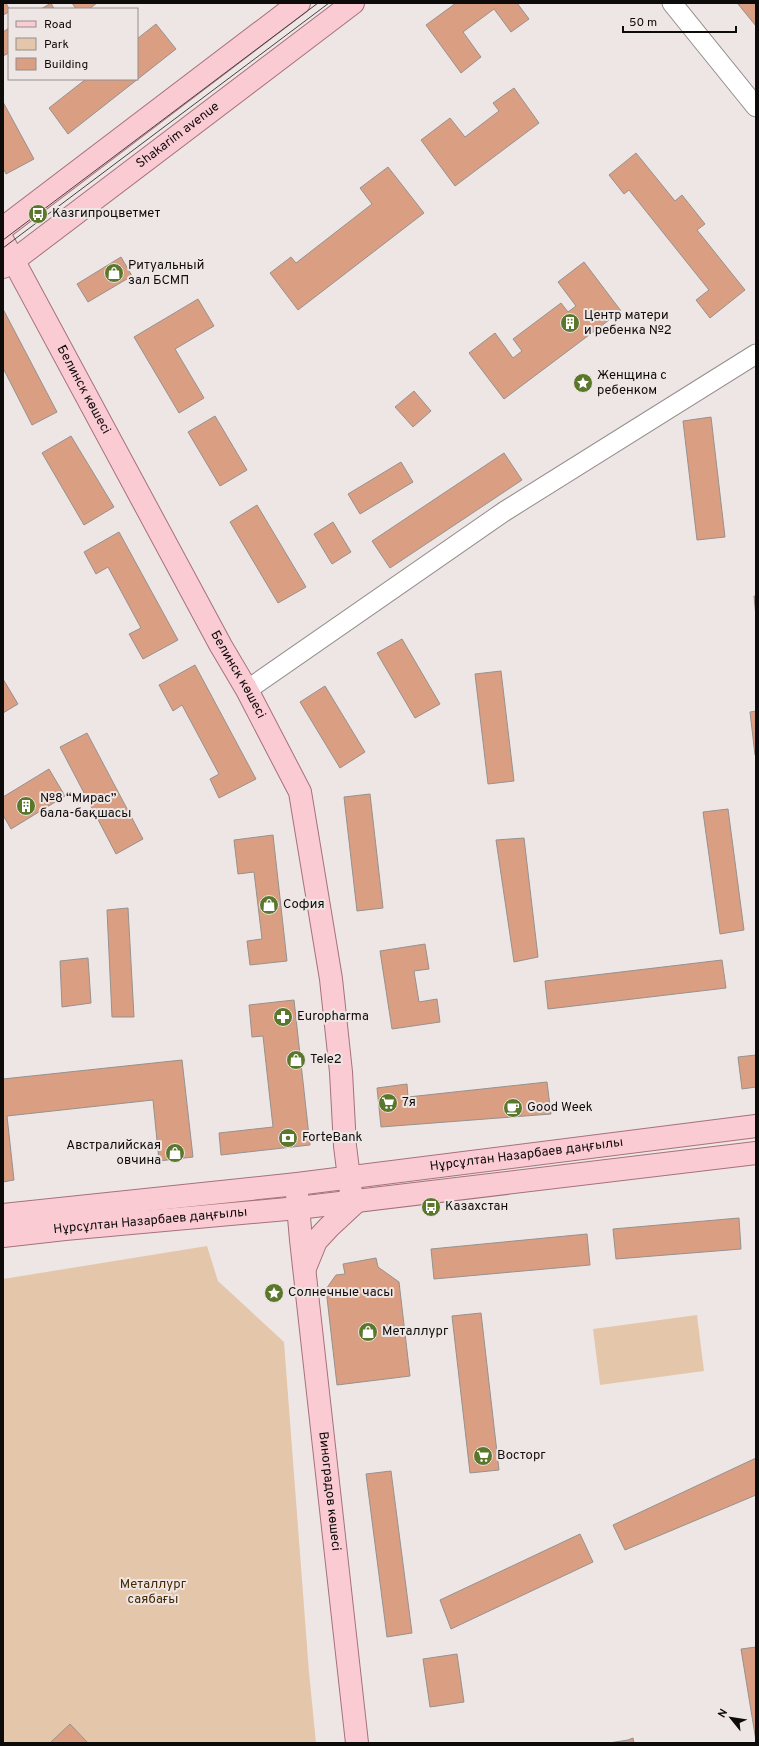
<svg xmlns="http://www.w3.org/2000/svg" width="759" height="1746" font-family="Overpass,sans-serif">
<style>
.green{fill:#e4c7ab}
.building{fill:#da9e82;stroke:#97918e}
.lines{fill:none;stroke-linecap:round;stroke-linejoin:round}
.minor-casing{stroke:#948d8c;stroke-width:21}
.major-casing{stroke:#a6717b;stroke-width:24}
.minor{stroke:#fff;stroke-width:19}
.major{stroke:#fbcbd4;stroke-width:22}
.tram{stroke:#474342;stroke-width:1}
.labels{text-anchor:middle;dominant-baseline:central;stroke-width:4;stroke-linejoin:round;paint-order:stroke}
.street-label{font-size:13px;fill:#0e0b0b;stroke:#eee6e5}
.poi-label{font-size:13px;fill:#0e0b0b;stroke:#eee6e5;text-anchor:start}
.park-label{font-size:13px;fill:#452700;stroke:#eee6e5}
</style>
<rect width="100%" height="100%" fill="#eee6e5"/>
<path class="green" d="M207,1246L218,1281L284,1342L309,1672L316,1743H3V1279Z
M697,1315L704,1371L600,1385L593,1329Z"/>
<path class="building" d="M3,3H6L9,9V12L3,15Z
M51,3L54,9H41Z
M72,3H97L89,9H76Z
M456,3H517L529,19L511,32L494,9L463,32L481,57L461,73L426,25Z
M739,3H756V26L738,4Z
M156,24L176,49L68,134L49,108L86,79H137V39Z
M9,28V53L3,56V32Z
M514,88L539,123L455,186L421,140L450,118L465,137L499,111L493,103Z
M3,102L34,159L6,174L3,168Z
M636,153L675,201L682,195L705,224L697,230L745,290L710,318L696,300L709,290L629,190L624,194L609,175Z
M388,167L424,213L298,310L270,273L291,257L296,263L372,204L360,188Z
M121,257L132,276L88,302L77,284Z
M584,262L621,311L504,399L469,353L495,333L513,358L522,351L513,339L561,303L568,312L576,306L558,282Z
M198,299L214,326L175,349L204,398L179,413L134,337Z
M3,309L57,412L32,425L3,368Z
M414,391L431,411L413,427L395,407Z
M215,416L247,470L220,486L188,432Z
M711,417L725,537L697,540L683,421Z
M71,436L114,507L84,525L42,453Z
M504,453L522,480L390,568L372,541Z
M401,462L413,482L360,514L348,494Z
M257,505L306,587L278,603L230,522Z
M333,522L351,552L332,564L314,534Z
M119,532L178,640L143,659L129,634L141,628L108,567L96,574L84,552Z
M754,596H756V617Z
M402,639L440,704L415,718L377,653Z
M195,665L256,779L219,798L210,779L219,774L182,705L173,711L159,685Z
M501,671L514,781L488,784L475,674Z
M3,679L18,704L3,713Z
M325,686L365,752L340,768L300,702Z
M756,711V754L755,755L750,712Z
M87,733L143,839L116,854L60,747Z
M49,769L65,796L11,829L3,815V797Z
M370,794L383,908L357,911L344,797Z
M728,809L744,930L720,934L703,812Z
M273,835L287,961L250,965L247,941L262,939L254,872L238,874L234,840Z
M524,838L538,957L514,962L496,840Z
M128,908L134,1017H112L107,910Z
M425,944L429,969L414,971L419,1002L437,999L440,1022L392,1029L380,951Z
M88,958L91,1003L62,1007L60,961Z
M722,960L726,988L548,1009L545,981Z
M294,1000L310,1145L221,1155L219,1133L273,1127L263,1036L252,1037L249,1005Z
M756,1055V1087L742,1089L738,1057Z
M182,1060L193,1157L159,1161L153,1100L7,1116L14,1180L3,1182V1079Z
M547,1082L551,1114L381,1127L377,1088L407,1084L408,1097Z
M739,1218L741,1249L616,1259L613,1229Z
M587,1234L590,1265L434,1279L431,1249Z
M376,1258L378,1267L399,1282L410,1376L337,1385L326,1289L336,1275L345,1274L343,1264Z
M481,1313L499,1470L470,1473L452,1316Z
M756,1458V1495L625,1550L613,1525Z
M391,1471L412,1633L387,1637L366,1474Z
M580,1534L593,1562L451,1629L440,1600Z
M756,1647V1741L741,1649Z
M457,1654L464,1702L430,1707L423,1659Z
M70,1724L87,1742L86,1743H50Z
M633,1738L634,1743H609L628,1740Z"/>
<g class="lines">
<g class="minor-casing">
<path id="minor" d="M672,3L756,107
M247,690L505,511L756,354"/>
</g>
<g class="major-casing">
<g id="major">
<path d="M3,228L299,3"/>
<path id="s1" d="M3,241L221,646L247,690L300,792L331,979L341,1072L345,1146L352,1201"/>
<path id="s2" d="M3,267L13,261L353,3"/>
<path id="s3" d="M297,1194L301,1240L357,1743"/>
<path id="s4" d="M3,1215L297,1184L756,1126"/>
<path id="s5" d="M3,1236L65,1229L298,1208L756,1153"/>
<path d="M305,1268L316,1241L329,1227L357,1201"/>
</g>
</g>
<use href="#minor" class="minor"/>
<use href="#major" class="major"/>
<path class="tram" d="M3,240L318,3
M3,248L329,3"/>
</g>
<defs>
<g id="bus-disc" transform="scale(1)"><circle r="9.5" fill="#5b772b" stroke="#eee6e5"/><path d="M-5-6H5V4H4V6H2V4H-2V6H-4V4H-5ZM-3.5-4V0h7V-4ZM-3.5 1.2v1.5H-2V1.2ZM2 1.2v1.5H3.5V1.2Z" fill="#fff"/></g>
<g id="shop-disc" transform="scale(1)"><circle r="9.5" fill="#5b772b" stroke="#eee6e5"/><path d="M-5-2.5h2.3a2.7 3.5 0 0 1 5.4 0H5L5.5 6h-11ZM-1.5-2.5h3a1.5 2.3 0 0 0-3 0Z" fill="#fff"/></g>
<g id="building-disc" transform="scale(1)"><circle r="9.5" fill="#5b772b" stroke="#eee6e5"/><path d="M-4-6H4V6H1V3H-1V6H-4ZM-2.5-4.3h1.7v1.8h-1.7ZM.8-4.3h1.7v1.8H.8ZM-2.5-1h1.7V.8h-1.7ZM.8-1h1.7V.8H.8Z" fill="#fff"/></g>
<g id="sight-disc" transform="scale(1)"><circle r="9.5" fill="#5b772b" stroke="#eee6e5"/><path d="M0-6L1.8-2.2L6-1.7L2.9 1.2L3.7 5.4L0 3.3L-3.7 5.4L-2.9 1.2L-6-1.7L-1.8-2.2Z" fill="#fff"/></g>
<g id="pharmacy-disc" transform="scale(1)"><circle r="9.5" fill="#5b772b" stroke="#eee6e5"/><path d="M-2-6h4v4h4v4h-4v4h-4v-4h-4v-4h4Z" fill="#fff"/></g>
<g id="supermarket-disc" transform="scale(1)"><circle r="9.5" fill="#5b772b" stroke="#eee6e5"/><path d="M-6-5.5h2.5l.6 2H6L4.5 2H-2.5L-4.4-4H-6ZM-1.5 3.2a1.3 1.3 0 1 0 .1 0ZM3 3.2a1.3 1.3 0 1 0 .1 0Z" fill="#fff"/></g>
<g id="cafe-disc" transform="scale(1)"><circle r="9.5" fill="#5b772b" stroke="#eee6e5"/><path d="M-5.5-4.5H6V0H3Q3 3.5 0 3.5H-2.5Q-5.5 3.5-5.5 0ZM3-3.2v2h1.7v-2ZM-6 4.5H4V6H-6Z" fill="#fff"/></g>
<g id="bank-disc" transform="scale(1)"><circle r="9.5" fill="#5b772b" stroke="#eee6e5"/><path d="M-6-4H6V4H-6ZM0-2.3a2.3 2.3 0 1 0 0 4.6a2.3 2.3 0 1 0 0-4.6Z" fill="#fff"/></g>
</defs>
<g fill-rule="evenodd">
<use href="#bus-disc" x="38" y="214"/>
<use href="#shop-disc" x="114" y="273"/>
<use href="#building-disc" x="570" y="323"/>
<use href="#sight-disc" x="583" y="383"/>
<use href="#building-disc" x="26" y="806"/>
<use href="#shop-disc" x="269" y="905"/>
<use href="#pharmacy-disc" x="283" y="1017"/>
<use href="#shop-disc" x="296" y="1060"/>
<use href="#supermarket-disc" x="388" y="1103"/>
<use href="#cafe-disc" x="513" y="1108"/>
<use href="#bank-disc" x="288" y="1138"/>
<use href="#shop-disc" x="175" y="1153"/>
<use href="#bus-disc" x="431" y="1207"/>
<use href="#sight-disc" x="274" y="1293"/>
<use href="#shop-disc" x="368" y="1332"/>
<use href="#supermarket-disc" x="483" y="1456"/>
</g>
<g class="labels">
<g class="street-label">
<text stroke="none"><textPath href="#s2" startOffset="219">Shakarim avenue</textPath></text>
<text stroke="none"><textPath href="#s1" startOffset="169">Белинск көшесі</textPath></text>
<text stroke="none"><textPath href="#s1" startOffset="493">Белинск көшесі</textPath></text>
<text stroke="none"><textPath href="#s4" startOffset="527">Нұрсұлтан Назарбаев даңғылы</textPath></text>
<text stroke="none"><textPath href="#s5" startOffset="148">Нұрсұлтан Назарбаев даңғылы</textPath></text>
<text stroke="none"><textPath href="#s3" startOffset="299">Виноградов көшесі</textPath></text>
</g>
<g class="poi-label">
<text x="52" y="214">Казгипроцветмет</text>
<text x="128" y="266">Ритуальный<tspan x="128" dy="15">зал БСМП</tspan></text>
<text x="584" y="316">Центр матери<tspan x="584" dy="15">и ребенка №2</tspan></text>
<text x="597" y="376">Женщина с<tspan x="597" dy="15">ребенком</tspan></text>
<text x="40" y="799">№8 “Мирас”<tspan x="40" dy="15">бала-бақшасы</tspan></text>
<text x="283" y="905">София</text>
<text x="297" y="1017">Europharma</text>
<text x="310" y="1060">Tele2</text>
<text x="402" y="1103">7я</text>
<text x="527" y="1108">Good Week</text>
<text x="302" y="1138">ForteBank</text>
<text x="161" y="1146" text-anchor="end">Австралийская<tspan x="161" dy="15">овчина</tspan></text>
<text x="445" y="1207">Казахстан</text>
<text x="288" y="1293">Солнечные часы</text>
<text x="382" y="1332">Металлург</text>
<text x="497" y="1456">Восторг</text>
</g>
<g class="park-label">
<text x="153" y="1585">Металлург<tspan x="153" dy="15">саябағы</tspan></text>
</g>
</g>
<rect width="759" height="1746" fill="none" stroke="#0e0b0b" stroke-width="8"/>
<rect x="8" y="8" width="130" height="72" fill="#eee6e5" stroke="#948e8e"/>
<rect x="16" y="21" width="20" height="6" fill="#fbcbd4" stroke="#948e8e"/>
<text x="44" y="28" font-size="12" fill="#0e0b0b">Road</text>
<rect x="16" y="38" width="20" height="12" fill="#e4c7ab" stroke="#948e8e"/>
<text x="44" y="48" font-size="12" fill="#0e0b0b">Park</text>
<rect x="16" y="58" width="20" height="12" fill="#da9e82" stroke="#948e8e"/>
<text x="44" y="68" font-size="12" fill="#0e0b0b">Building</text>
<g transform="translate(731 1718) rotate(300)" stroke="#eee6e5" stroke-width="3" paint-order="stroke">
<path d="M0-3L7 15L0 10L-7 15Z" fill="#0e0b0b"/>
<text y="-6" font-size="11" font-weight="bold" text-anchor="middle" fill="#0e0b0b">N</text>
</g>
<path d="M623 26v6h113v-6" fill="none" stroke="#0e0b0b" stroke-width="2"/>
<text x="629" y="26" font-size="12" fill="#0e0b0b" stroke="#eee6e5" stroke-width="3" paint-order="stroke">50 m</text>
</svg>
